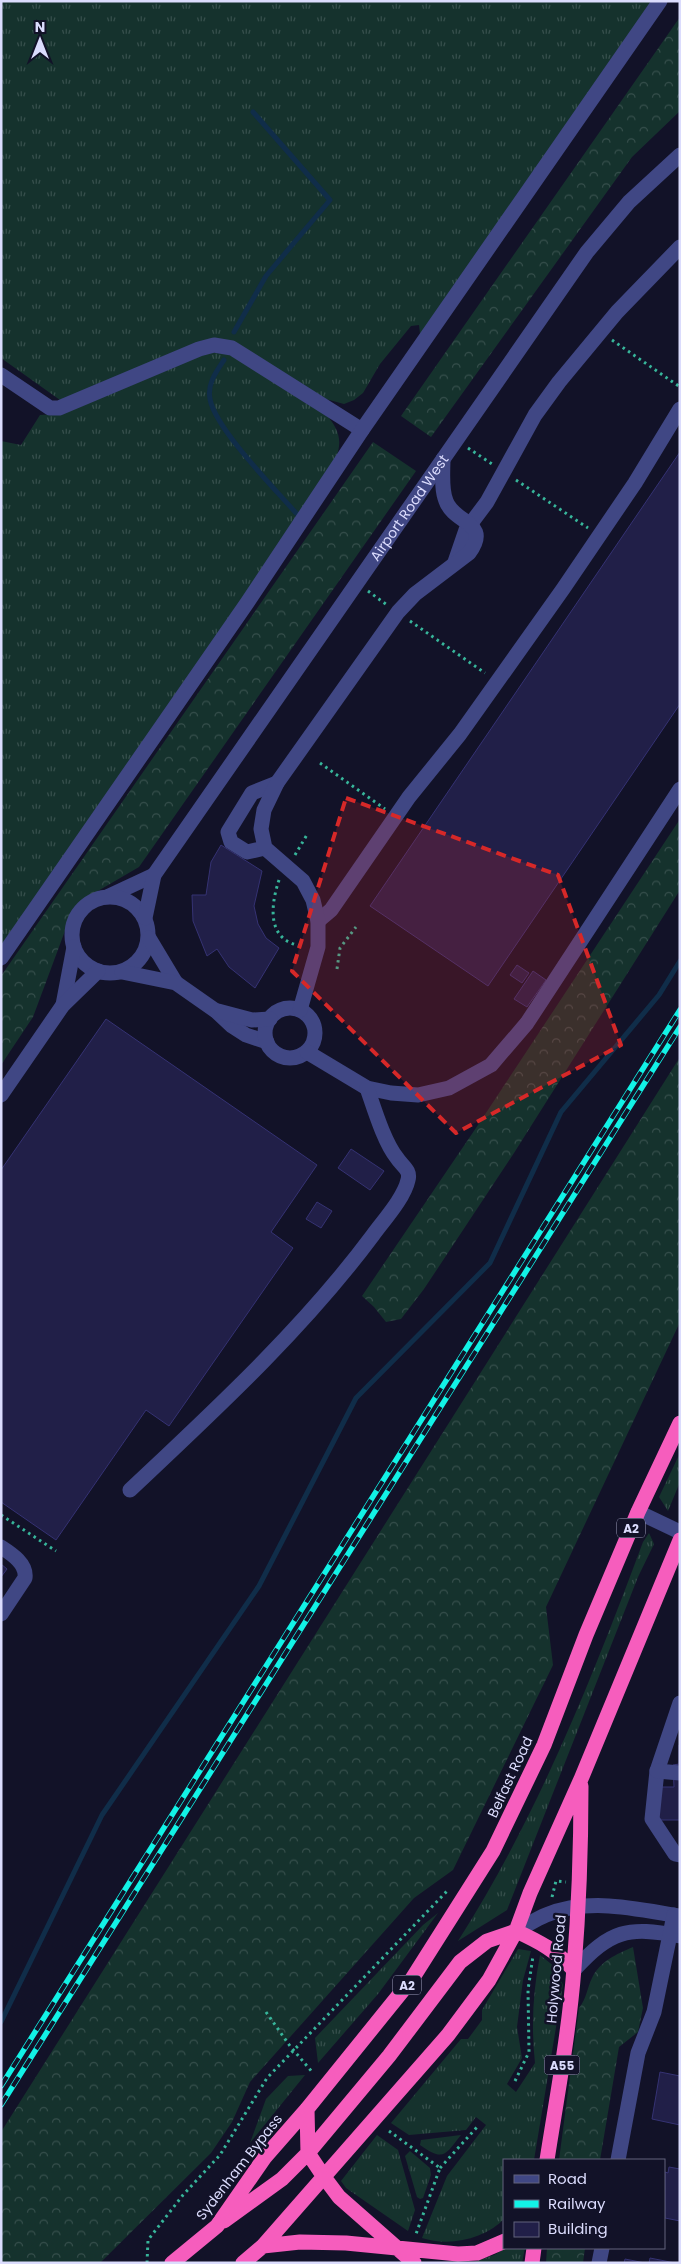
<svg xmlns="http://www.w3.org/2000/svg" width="681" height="2264" font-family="Poppins,sans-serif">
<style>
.grass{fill:url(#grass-tufts)}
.forest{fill:url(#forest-crowns)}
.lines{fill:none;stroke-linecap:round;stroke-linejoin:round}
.stream{stroke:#102d49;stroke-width:5}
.building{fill:#211f48;stroke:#353273}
.path{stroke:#37b59a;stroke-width:3;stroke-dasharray:2.5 4;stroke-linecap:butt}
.minor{stroke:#404784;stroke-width:15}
.highway{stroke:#f65dbd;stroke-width:15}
.rail-casing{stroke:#12f2e6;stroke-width:5.5}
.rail{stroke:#121228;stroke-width:4;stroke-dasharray:11;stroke-linecap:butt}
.marked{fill:#d62828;fill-opacity:0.2;stroke:#d62828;stroke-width:4;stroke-dasharray:10 6;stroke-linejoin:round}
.labels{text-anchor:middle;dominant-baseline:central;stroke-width:5;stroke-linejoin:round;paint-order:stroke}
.shield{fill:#121228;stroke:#9f9fbd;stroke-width:1}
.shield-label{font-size:12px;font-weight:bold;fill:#dbdcfd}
.street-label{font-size:14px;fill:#dbdcfd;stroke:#121228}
</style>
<defs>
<pattern id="grass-tufts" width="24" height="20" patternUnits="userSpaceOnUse" patternTransform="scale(1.25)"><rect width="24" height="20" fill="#15322d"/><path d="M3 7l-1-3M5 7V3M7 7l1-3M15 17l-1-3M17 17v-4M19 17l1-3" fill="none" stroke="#364f4c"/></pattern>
<pattern id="forest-crowns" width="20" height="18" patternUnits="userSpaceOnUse" patternTransform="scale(1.25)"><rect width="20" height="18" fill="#15322d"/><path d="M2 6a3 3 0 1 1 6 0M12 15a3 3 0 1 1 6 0" fill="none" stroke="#364f4c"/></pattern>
</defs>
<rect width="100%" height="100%" fill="#121228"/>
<path class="grass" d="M1,1H653L421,342L419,325L411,326L380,364L363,393L354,400L344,404L322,398L221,342L60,400L1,358Z
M202,352L232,353L325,413C346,437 341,449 328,475L1,948V441L21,445L40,415L56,414Z
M680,1453V1482L668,1511L659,1497Z
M649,1533L654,1544L638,1577L507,1910L458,1941C537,1817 592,1679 643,1542Z
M438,1913L378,1994L318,2063L315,2038L423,1925Z
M518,1949L531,1951L523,1980L517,2027L522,2058L507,2084L516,2092L535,2063C531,2026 533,1991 540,1955L555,1967L563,1985L534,2160H505V2218C485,2239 450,2247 422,2238L447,2176L486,2125L476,2117L466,2130L409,2135L391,2123L461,2039H468L482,2020V2010Z
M305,2075L250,2143L266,2099L288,2076Z
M377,2135L398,2150L415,2210L408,2231L346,2188L341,2181Z
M461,2135C445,2155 444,2162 420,2145L421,2140Z
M410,2151L430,2168L431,2175L423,2198L420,2199L417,2197L405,2156Z
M506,2248H525L522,2263H471L494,2255Z"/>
<path class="forest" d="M680,17V111L632,157L431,437L401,416Z
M373,442L416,471L139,867L91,895L72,912L33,1017L1,1065V976Z
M680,819V890L514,1153L424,1289L401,1319L386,1322L374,1307L362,1296L480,1122Z
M680,1057V1322L546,1607L553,1665L453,1870L414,1898L250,2082L232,2122L211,2153L100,2263H1V2132Z
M633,1947L643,2008L638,2032L619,2047L600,2160H559L579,2008C587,1998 587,1988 592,1978C600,1961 617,1954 633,1947Z
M547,2248H585L583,2263H546Z"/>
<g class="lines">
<path class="stream" d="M234,332L266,276L330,200L253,112
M224,360C216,372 207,384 210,399C215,428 274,488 296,513
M1,2022L102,1815L259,1586L356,1398L490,1263L561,1112L659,995L680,961"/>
</g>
<path class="building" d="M680,452V704L488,986L370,906Z
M221,845L262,871L254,906L258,924L266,938L279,948L255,988L229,967L217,949L207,956L193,921L192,895H206L211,862Z
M517,965L529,973L522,983L510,975Z
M533,971L546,980L527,1007L514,999Z
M106,1019L317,1165L271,1232L293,1248L169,1426L146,1410L56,1540L1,1502V1170Z
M351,1149L384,1171L370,1190L338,1168Z
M317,1202L332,1211L321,1228L306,1219Z
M1,1564L7,1569L1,1577Z
M679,1745H680V1820H656V1787H674L673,1765L679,1764Z
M660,2072L680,2076V2125L652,2119Z
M669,2167L680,2169V2221L665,2218V2172L668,2173Z
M650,2258L675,2263H649Z
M625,2259L645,2263H624Z"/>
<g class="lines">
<path class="path" d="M612,340L680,387
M468,448L492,464
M516,480L588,528
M368,591L387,605
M410,621L485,673
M320,763L385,809
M295,855L308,833
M279,880C270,907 267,941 302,946
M337,969L340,948L356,927
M1,1515L56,1551
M552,1897L556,1881L566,1882
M266,2012L290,2046L313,2073
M515,2081L529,2052L528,1990L533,1956
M389,2131L440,2168L416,2234
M440,2168L478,2126
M147,2263L148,2240L183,2195L220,2155L267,2078L449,1889"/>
<g class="minor">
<path d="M1,375L50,408H59L199,349L214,345L232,348L362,430"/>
<path d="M455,562L466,530L487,502L535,415L559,382L617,312L680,247"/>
<path d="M265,848L247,852L231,842L228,832L252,793L277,783"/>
<path d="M109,896L154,875"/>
<circle cx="110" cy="935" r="38"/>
<path id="s1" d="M145,918L154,875L587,252L629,202L680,155"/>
<path d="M318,921L331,910L409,797L460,734L563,589L635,483L680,409"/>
<path d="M149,938L176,983"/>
<path d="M1,958L247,603L362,430L660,1"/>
<path d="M122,972L176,983L216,1011L232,1026L246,1035L267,1042"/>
<path d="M63,1005L74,947"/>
<circle cx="290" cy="1033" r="25"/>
<path d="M300,1010L318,947V921L313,900L303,881L265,848L261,829L264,810L277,783L398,612L415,594L469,553C492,522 454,524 446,501C441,489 443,472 443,459"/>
<path d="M218,1011L252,1020L270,1019"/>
<path d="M307,1052L367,1088L391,1093L418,1095L449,1088L491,1065L527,1023L680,789"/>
<path d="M1,1095L63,1005L98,971"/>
<path d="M130,1490C215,1410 303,1329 373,1235C384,1220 404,1198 408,1180C411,1170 402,1166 397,1158C384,1142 374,1108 367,1088"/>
<path d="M638,1512L680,1532"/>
<path d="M1,1547C12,1554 27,1564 25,1578L1,1614"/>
<path d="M680,1703L657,1771L652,1819L675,1854L680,1855"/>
<path d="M657,1771L680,1773"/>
<path d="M516,1931C526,1926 536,1919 546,1915C589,1897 636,1909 680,1916"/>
<path d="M574,1970C611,1930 627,1926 680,1936"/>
<path d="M618,2160L638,2053L654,2012L674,1915"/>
<path d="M599,2263L602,2248"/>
</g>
<path class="highway" d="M307,2109L308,2153L324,2177L339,2197L414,2263
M547,2160C557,2096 569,2033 574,1968C579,1907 581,1847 581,1786
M224,2221L282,2179L308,2153L389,2056L460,1962L487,1941L516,1931C540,1942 555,1950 574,1970
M263,2246L300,2242L346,2243L458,2254L477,2253L505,2241
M172,2263L217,2226L265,2157L307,2109L412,1979L493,1851L544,1745L586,1635L638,1512L680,1423
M243,2263L263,2246L448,2035L489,1980L516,1931L530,1893L581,1779L680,1540
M532,2263L534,2248"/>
<g class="rail-casing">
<path id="rail" d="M1,2086L680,1010
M1,2105L680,1027"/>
</g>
<use href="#rail" class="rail"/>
</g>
<path class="marked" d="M346,798L558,875L621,1045L456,1133L292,971Z"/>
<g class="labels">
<g class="shield">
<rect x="617" y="1518.5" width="28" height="19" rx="4"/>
<rect x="393" y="1975.5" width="28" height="19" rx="4"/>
<rect x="544.5" y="2055.5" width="35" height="19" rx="4"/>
</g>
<g class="shield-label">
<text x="631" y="1528">A2</text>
<text x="407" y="1985">A2</text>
<text x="562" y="2065">A55</text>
</g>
<g class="street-label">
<text stroke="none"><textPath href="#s1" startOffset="491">Airport Road West</textPath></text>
<text transform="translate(510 1777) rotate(-65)">Belfast Road</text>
<text transform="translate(556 1969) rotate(-85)">Holywood Road</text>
<text transform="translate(239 2167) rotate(-52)">Sydenham Bypass</text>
</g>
</g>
<rect width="681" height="2264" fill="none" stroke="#dbdcfd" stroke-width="5"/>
<rect x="503" y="2159" width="162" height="90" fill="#121228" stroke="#62637d"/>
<rect x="514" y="2175" width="25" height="8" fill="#404784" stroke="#62637d"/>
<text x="548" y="2184" font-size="15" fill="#dbdcfd">Road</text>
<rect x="514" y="2200" width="25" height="8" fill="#12f2e6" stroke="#62637d"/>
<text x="548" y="2209" font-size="15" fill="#dbdcfd">Railway</text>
<rect x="514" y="2222" width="25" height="15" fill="#211f48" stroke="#62637d"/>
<text x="548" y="2234" font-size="15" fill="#dbdcfd">Building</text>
<g transform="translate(40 40)" stroke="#121228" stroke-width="4" paint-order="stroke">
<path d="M0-4L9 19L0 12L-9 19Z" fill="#dbdcfd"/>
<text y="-8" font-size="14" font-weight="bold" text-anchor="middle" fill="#dbdcfd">N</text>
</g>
</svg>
